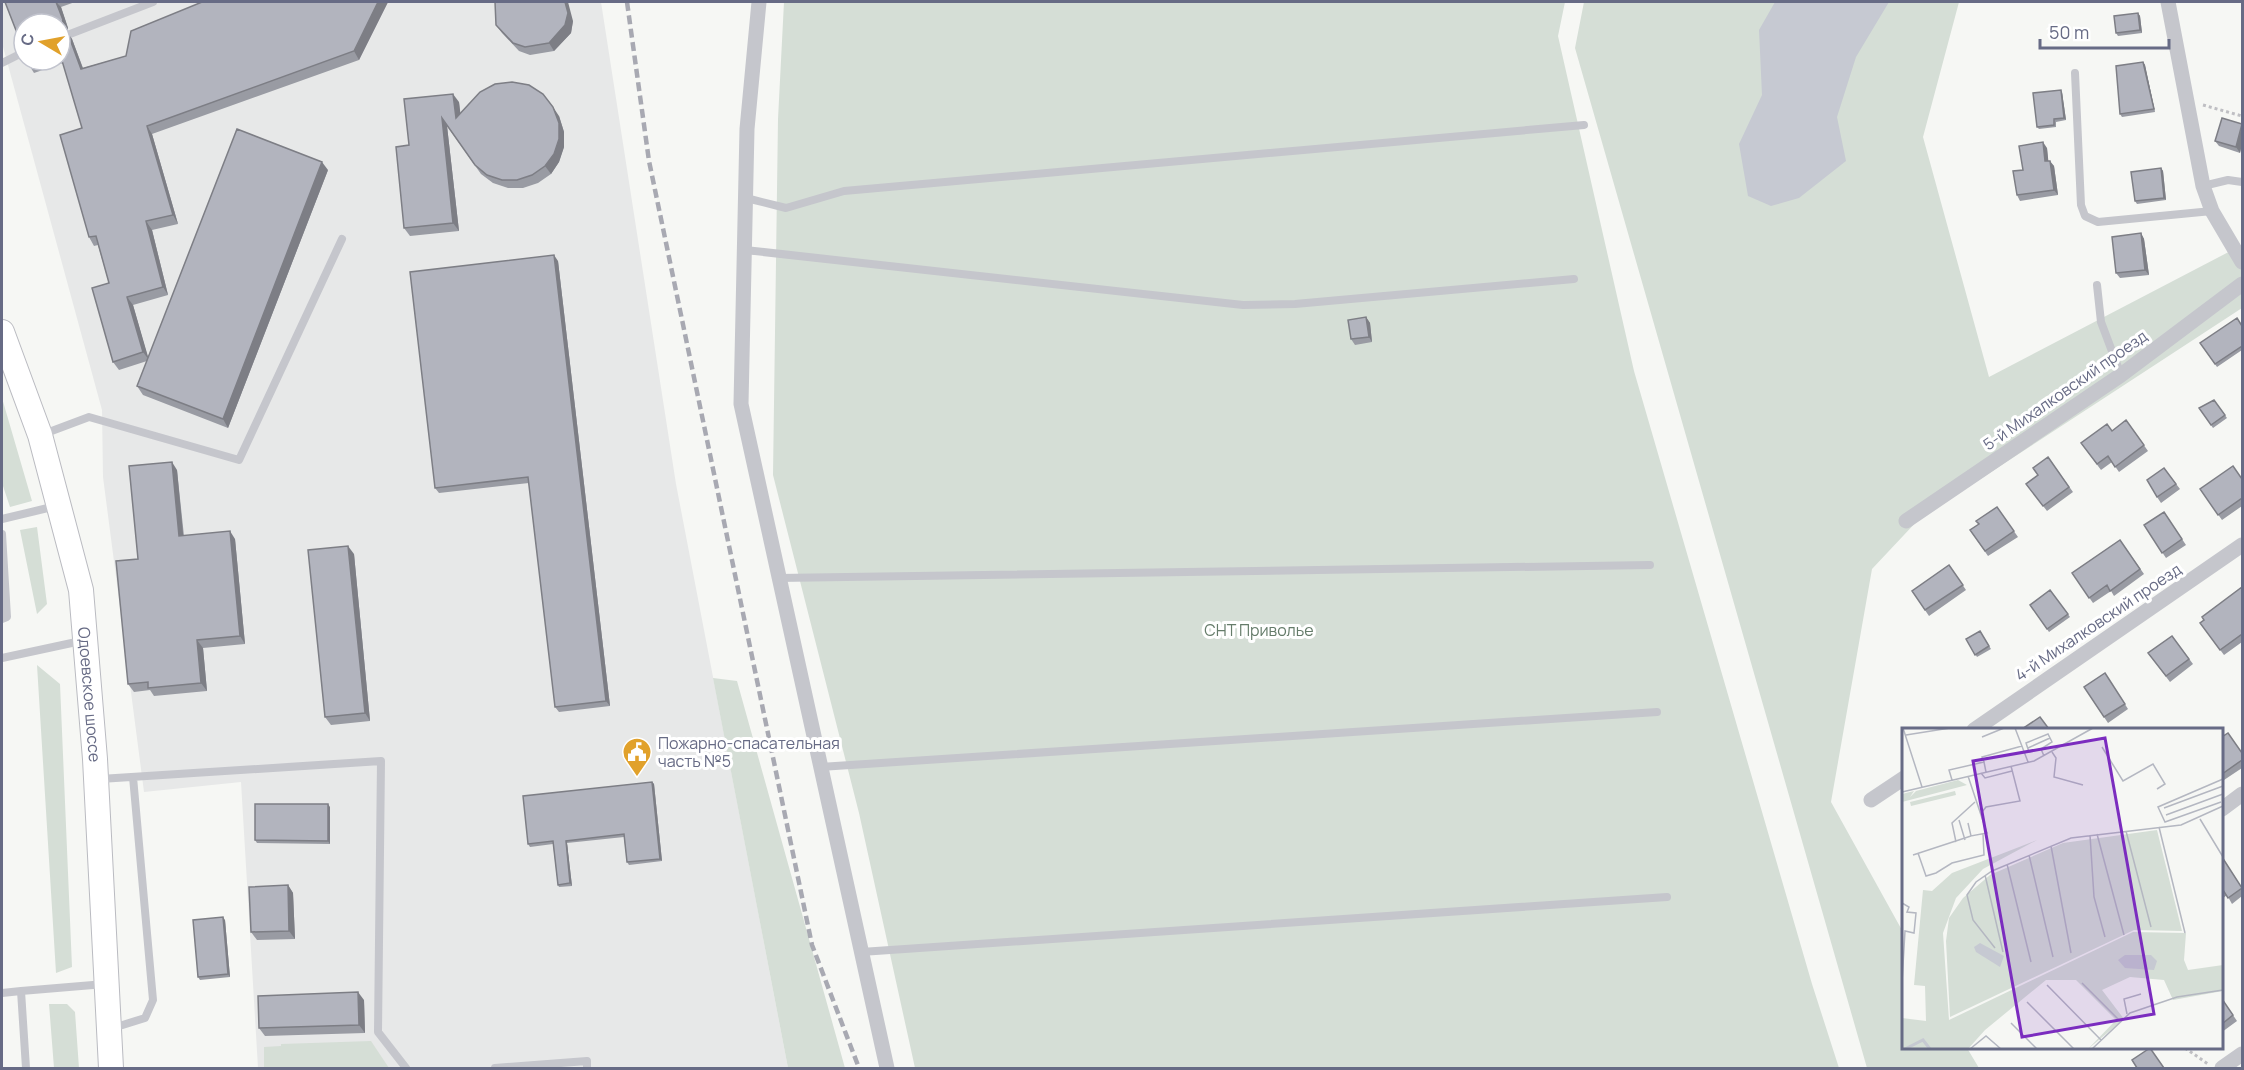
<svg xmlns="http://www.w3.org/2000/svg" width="2244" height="1070" font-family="Manrope,sans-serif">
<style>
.built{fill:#e7e8e8;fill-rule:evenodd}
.green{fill:#d5ded6}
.water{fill:#c6c9d2}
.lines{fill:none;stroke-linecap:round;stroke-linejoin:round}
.primary-casing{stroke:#babbc1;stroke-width:26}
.path{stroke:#bfbfc3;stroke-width:3;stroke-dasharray:3 3;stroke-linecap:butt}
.lane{stroke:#c5c6cc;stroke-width:8}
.street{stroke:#c5c6cc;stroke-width:15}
.primary{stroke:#fff;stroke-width:24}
.rail{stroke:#a8a9b2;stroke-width:4.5;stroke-dasharray:9 4.5;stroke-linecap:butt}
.wall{fill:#999ba3}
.shaded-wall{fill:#7d7e85}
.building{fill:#b2b4be;stroke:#7d7e85;stroke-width:1.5}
.labels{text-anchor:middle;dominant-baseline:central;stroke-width:6;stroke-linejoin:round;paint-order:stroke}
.street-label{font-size:16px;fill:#676b85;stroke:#fff}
.park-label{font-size:16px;fill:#657c6a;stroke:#fff}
.poi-label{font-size:16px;fill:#676b85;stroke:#fff;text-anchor:start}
.inset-river{fill:none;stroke:#c6c9d2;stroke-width:3}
.inset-road{fill:none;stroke:#b4b7c1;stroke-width:1.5}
.view{fill:#7b2cbf;fill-opacity:0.15;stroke:#7b2cbf;stroke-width:3}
.inset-edge{fill:none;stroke:#676b85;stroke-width:3}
</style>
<rect width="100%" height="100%" fill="#f6f7f4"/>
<path class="built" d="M2,2H601L676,484L788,1068H258L241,782L144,792L103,477L102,410L2,43ZM24,24H60V60H24Z"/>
<path class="green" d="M784,2H1565L1558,36L1634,371L1812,984L1839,1068H915L859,813L773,475L778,119Z
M1584,2H1959L1923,137L1989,377L2242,245V308L1919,519L1872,569L1831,802L1903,932L1904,1048H1967L1979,1068H1867L1575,48Z
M2,398L32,501L10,507L2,483Z
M37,527L47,604L37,614L20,530Z
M37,665L60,684L72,967L56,973Z
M713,678L737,681L845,1068H788Z
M49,1004H67L75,1012L79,1068H54Z
M371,1041L389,1068H264V1047L281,1046V1044Z"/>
<path class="water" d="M1775,2H1889L1856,57L1837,117L1846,161L1799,198L1771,206L1748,196L1739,144L1762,95L1759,30Z"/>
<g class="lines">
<g class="primary-casing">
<g id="primary">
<path id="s1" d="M2,332L40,435L81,590L95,759L111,1068"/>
</g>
</g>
<path class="path" d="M2203,105L2242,116
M2185,1048L2208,1064"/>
<path class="lane" d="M70,34L153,2
M2,63L24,52
M2075,73L2081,205L2085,216L2098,222L2212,211
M2203,186L2228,180L2242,182
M746,198L786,208L844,191L1584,125
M745,250L1243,305L1295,304L1574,279
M2097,285L2101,322L2121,375
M41,435L89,417L239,460L342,239
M2,519L56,506
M2,534L7,617L2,619
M778,578L1650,565
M2,658L81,641
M820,767L1657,712
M100,779L381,761L378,1032L406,1068
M861,952L1667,897
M2,993L21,991
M113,1028L145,1018L153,1000L133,777
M26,1068L21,991L105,984
M495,1068L587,1061V1068"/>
<path class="street" d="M759,2L747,129L741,404L887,1068
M2168,2L2203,186L2212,211L2242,262
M1906,521L2121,375L2242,284
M1974,730L2242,545
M1871,800L1904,778
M2222,809L2242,794
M2222,1068L2242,1054"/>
<use href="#primary" class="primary"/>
<path class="rail" d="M627,2L649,161L812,945L859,1068"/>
</g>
<path class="wall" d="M5,2H75L61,7L68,28L67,32L72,39L83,68L126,56L202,2H388L359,60L152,134L178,224L152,230L168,295L133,305L148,358L328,170L228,428L143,395L137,386L147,361L119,370L113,362L109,283L98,245L94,246L89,237L82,128L63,63L34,73L29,65L27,60H60V24L23,44L19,38Z
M2138,13L2140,16L2142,33L2118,36L2116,33Z
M573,21L571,33L554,51L530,55L519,51L502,33L496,25Z
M2143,62L2145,65L2155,112L2122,117L2120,114Z
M2062,92L2066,120L2056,122V127L2039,129L2037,127Z
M459,102L460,113L559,116L564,132V147L559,162L551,174L538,183L523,188H508L493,183L481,174L447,126L459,231L410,236L404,228L409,145Z
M2242,124V144L2240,153L2219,146L2215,141Z
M2047,148L2048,161L2054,166L2058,195L2020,201L2017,195L2023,170Z
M2161,168L2163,171L2166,200L2137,204L2135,201Z
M2141,233L2144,239L2149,275L2120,278L2116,273Z
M558,261L610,706L559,712L555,707L529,483L439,493L435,488Z
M1366,317L1370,323L1372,342L1355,345L1351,339Z
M2242,326V350L2217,367L2200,343Z
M2214,400L2227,418L2213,428L2199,408Z
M2126,420L2148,451L2119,472L2112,462L2101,470L2081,443L2112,431Z
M2048,457L2073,492L2047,511L2026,484L2038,475Z
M2164,468L2180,489L2161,503L2157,497Z
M177,470L184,536L235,539L245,644L203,648L207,691L154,696L150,690L134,692L128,684L138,559Z
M2242,479V506L2222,520L2200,489Z
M1997,507L2018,537L1988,556L1970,530L1979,524Z
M2164,512L2186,545L2166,558L2144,525Z
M2120,540L2144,574L2114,596L2111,591L2093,603L2072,573Z
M354,554L370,721L331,725L325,717Z
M1949,565L1966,590L1929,616L1912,591Z
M2242,587V642L2224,655L2200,623Z
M2050,590L2070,617L2049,632L2030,605Z
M1980,631L1991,649L1977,657L1966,639Z
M2172,636L2193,664L2170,682L2148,653Z
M2105,673L2128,709L2108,723L2084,687Z
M2222,737L2242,753V768L2224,780L2222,776Z
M652,782L654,784L662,861L629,865L627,862L624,837L567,843L572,886L559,887L558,885L553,844L530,847L528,844Z
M330,807V844L257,843L255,840Z
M2222,857L2242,888V896L2232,904L2227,895L2222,899Z
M288,885L293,893L295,939L257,940L251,932Z
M225,920L230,977L200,980L198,977Z
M2222,999L2237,1021L2222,1032Z
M364,1000L365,1033L265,1036L259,1028Z"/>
<path class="shaded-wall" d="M56,2L61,7L68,28L67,32L72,39L86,77L81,69L60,30Z
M378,2H388L359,60L354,51Z
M565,2H568L573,21L571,33L554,51L549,43Z
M2138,13L2140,16L2142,33L2140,30Z
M2143,62L2145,65L2155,112L2154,109Z
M2061,90L2062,92L2066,120L2064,118Z
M453,94L459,102L462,126L456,118Z
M553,107L559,116L564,132V147L559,162L551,174L545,166Z
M442,118L447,126L459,231L453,223Z
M147,126L152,134L178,224L173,215Z
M2242,126V144L2240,153L2236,147Z
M2043,142L2047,148L2049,167L2045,161Z
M2050,161L2054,166L2058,195L2054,190Z
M322,162L328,170L228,428L223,419Z
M2161,168L2163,171L2166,200L2164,198Z
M146,221L152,230L168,295L163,287Z
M2141,233L2144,239L2149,275L2145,270Z
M554,255L558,261L610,706L606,701Z
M127,297L133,305L149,360L143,352Z
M1366,317L1370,323L1372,342L1369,337Z
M172,462L177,470L184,544L179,536Z
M230,531L235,539L245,644L240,636Z
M348,546L354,554L370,721L365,713Z
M197,640L203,648L207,691L201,683Z
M652,782L654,784L662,861L660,859Z
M328,804L330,807V844L328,841Z
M566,841L567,843L572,886L570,883Z
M288,885L293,893L295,939L289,931Z
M223,917L225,920L230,977L228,974Z
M358,992L364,1000L365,1033L359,1025Z"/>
<path class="building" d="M5,2H56L63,20L60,26V24H24V52L23,48L24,42L19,38Z
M202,2H378L354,51L147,126L173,215L146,221L163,287L127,297L143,352L113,362L92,288L109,283L96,236L89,237L60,135L82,128L60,54V29L67,31L81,69L126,56L131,31Z
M495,2H565L568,13L565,25L549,43L525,47L513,43L496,25Z
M2138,13L2140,30L2116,33L2114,16Z
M27,60H42L29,65Z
M2143,62L2154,109L2120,114L2116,66Z
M512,82L529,85L543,94L553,107L559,123V139L554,154L545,166L532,175L517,180H502L487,175L475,165L442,118L453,223L404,228L396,147L409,145L404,99L453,94L456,118L480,92L495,84Z
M2061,90L2064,118L2054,119V125L2037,127L2033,93Z
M2222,118L2242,124L2236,147L2215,141Z
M237,129L322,162L223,419L137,386Z
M2043,142L2045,161H2050L2054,190L2017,195L2013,171L2023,170L2019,146Z
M2161,168L2164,198L2135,201L2131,172Z
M2141,233L2145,270L2116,273L2112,237Z
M554,255L606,701L555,707L528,477L435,488L410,272Z
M1366,317L1369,337L1351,339L1348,320Z
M2237,318L2242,326V346L2215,364L2200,343Z
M2214,400L2225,415L2211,425L2199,408Z
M2126,420L2144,445L2115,467L2108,456L2097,464L2081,443L2107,424L2112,431Z
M2048,457L2069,487L2043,506L2026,484L2038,475L2033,468Z
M172,462L179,536L230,531L240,636L197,640L201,683L148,688V682L128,684L116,561L138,559L129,466Z
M2233,466L2242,479V498L2218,515L2200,489Z
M2164,468L2176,484L2157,497L2147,480Z
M1997,507L2014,531L1985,551L1970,530L1979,524L1976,521Z
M2164,512L2182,539L2162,553L2144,525Z
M2120,540L2140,569L2110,591L2107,585L2089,598L2072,573Z
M348,546L365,713L325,717L308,550Z
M1949,565L1963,585L1925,610L1912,591Z
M2242,587V634L2220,650L2200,623L2204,620L2202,617Z
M2050,590L2068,614L2047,629L2030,605Z
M1980,631L1989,646L1975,655L1966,639Z
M2172,636L2189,659L2166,676L2148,653Z
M2105,673L2125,704L2104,717L2084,687Z
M2040,717L2049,729H2022Z
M2228,733L2242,753V760L2222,774V737Z
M652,782L660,859L627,862L624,834L566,841L570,883L558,885L553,841L528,844L523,796Z
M255,804H328V841L255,840Z
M2222,857L2242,888L2228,898L2223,890L2222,891Z
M288,885L289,931L251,932L249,887Z
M223,917L228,974L198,977L193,920Z
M358,992L359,1025L259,1028L258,996Z
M2222,999L2233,1015L2222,1024Z
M2150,1048L2164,1068H2137L2132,1060Z"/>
<defs>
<g id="civic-pin" transform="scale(1.5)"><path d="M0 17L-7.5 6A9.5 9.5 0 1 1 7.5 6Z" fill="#e1a12b" stroke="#fff"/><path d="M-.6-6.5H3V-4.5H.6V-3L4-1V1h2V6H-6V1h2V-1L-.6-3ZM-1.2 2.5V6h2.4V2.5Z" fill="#fff"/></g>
</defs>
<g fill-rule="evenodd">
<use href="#civic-pin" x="637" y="752"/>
</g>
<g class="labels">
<g class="street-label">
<text transform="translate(2065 390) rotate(-35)">5-й Михалковский проезд</text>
<text transform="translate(2098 622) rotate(-34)">4-й Михалковский проезд</text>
<text stroke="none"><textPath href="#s1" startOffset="375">Одоевское шоссе</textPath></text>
</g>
<g class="park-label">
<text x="1259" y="630">СНТ Приволье</text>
</g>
<g class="poi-label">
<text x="658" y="743">Пожарно-спасательная<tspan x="658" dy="18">часть №5</tspan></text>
</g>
</g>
<g transform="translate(1902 728)">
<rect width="321" height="321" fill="#f6f7f4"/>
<path d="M56,52L65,57L0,74V66L12,63L8,69L14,63ZM53,63L54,67L9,78L8,74ZM255,102L280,203L232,202L48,289L44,213L47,190L61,170L88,147L161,115ZM135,112L81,141L54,170L41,205L47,292L231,204L284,205L282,232L286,242L321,237V263L271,272L262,252L228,249L200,262L222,291L186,321L214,292L174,252H144L83,302L66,321H0V290L24,293L23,258L12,257L21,162L30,163L50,145Z" fill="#d5ded6"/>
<path d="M78,215L102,228L98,239L74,224L72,219ZM223,227H249L255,233L252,242L223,240L216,232Z" fill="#c6c9d2"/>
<path class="inset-river" d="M3,321L21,312L28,321"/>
<path class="inset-road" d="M1,0L20,59M113,0L126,34M4,7L48,0M80,9L102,0M200,19L221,53L251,36L263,56L255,61M126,20L148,10M139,21L150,14L146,6L124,15L127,24L139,21L142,28M150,24L154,30L152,49L181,57M82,34L80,29L120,18M79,45L83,50L110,43M66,48L85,105L69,108L66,95M50,52L47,42L82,34L84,44M0,64L132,33L191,0M319,74L263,94L256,79L321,51M262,80L321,58M80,84L84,79L118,73L109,38M264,87L321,66M298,91L321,129M57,92L63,112M257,99L283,205M224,103L249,199M195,106L222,207M188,107L192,169L203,209M54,114L50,95L73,74M149,118L169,225M16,125L24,148L34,145L50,135L82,127L81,106M11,127L69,108M127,127L151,229M105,136L129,234M83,147L101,224M0,175L7,179L5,184L14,185L12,205L3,203L0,254M93,220L71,192L65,167L74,154L90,143L169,110L279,97L321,78M180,255L218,293M145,257L199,312M125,274L172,321M225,286L222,271L239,266M109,295L135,321M68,321L84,308L99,321M190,321L228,285L275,269L321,262"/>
<path class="view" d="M203,10L252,286L120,309L71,33Z"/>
<rect width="321" height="321" class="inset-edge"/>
</g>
<rect width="2244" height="1070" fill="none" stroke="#676b85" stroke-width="6"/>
<g transform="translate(42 42) rotate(280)"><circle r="28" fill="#ffffff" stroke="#c2c4ce" stroke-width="1.5"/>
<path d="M0-4.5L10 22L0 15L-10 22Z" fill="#e1a12b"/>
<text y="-9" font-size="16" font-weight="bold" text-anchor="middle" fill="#676b85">С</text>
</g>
<path d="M2040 39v9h129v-9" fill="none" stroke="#676b85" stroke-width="3"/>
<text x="2049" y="39" font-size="18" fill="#676b85" stroke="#ffffff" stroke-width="4.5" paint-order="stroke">50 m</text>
</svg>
